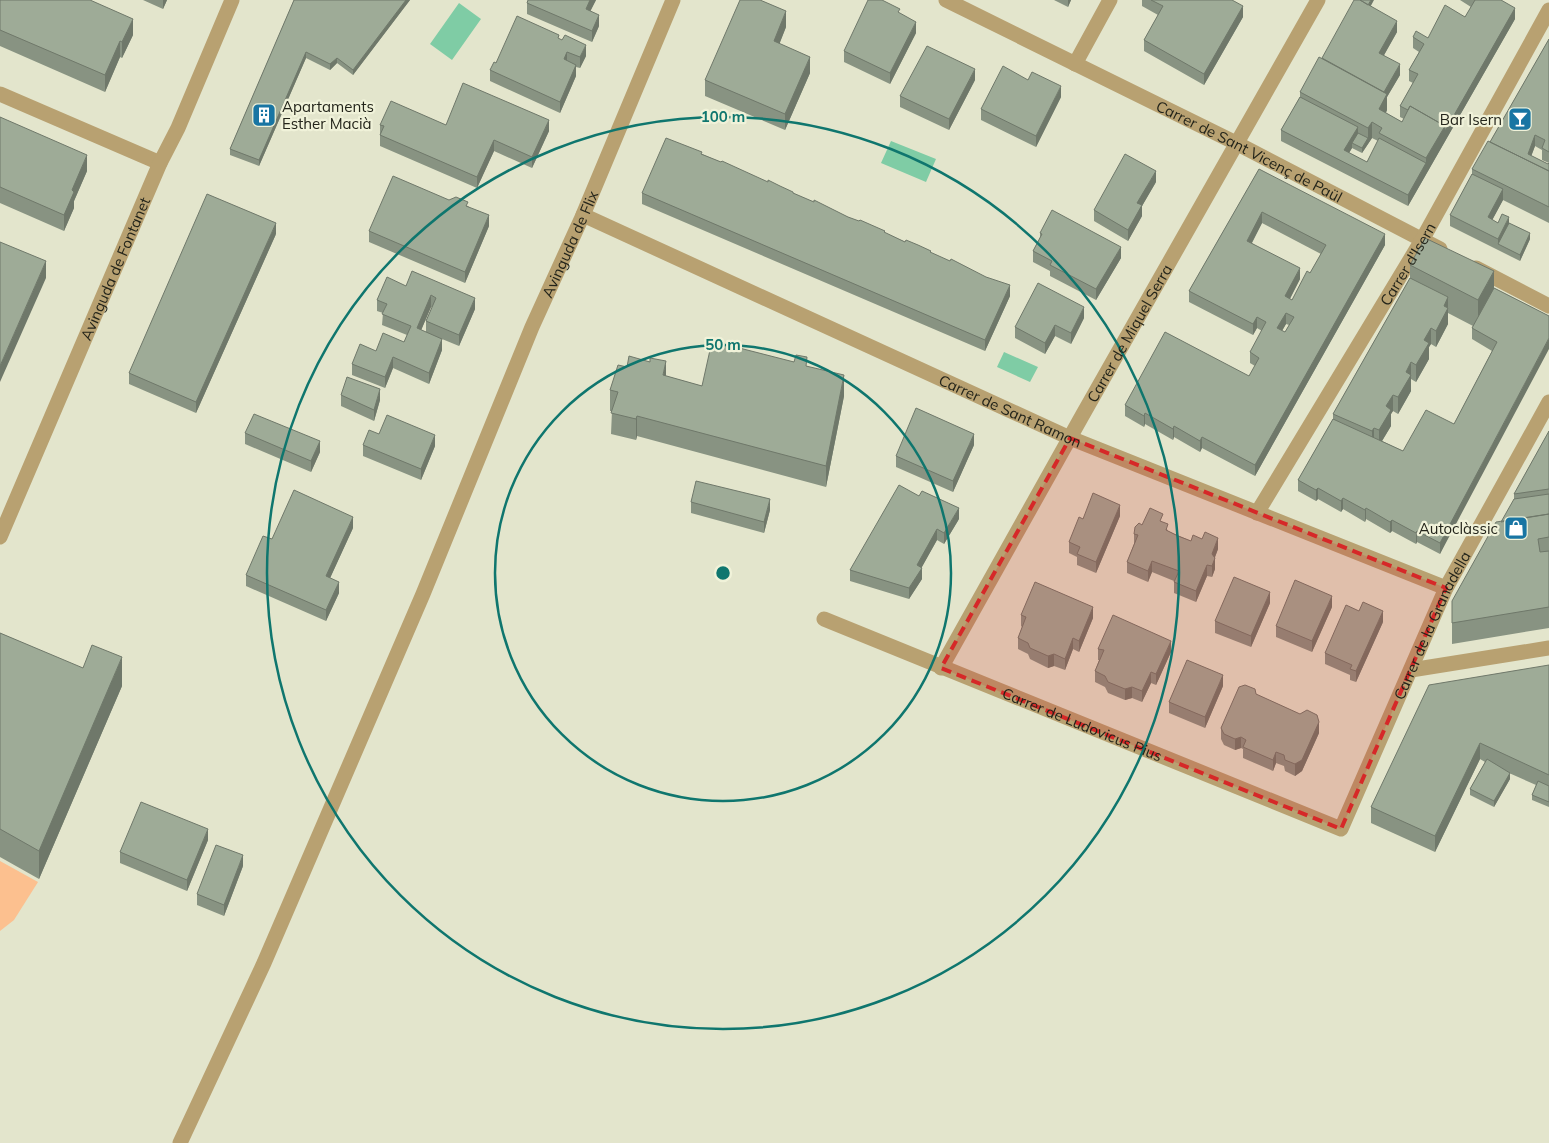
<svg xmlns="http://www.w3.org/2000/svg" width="1549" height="1143" font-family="Mulish,sans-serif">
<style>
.green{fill:#fcc08f}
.water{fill:#7fcca5}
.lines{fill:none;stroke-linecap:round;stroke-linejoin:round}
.minor{stroke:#b8a171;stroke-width:15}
.tertiary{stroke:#b8a171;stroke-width:15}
.wall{fill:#889382;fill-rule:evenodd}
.shaded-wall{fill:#6f786a}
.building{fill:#9eab97;stroke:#6f786a;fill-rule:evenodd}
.marked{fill:#d62828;fill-opacity:0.2;stroke:#d62828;stroke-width:4;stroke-dasharray:10 6;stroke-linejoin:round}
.ring{fill:none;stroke:#0f766e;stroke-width:2.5}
.labels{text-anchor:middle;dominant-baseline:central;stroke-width:4.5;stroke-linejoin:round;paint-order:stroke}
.poi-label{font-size:15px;fill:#23241a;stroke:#f0f2d9;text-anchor:end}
.street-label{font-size:15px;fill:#23241a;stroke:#f0f2d9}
.centre{fill:#0f766e;stroke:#f0f2d9;stroke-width:2.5}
.ring-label{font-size:15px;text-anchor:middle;font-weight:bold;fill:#0f766e;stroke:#f0f2d9;stroke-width:4.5;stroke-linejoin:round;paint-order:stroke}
</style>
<rect width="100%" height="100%" fill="#e3e5cc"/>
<path class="green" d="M0,861L38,882L14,920L0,931Z"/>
<path class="water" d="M459,3L481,19L452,60L430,44Z
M891,141L936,159L926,182L881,163Z
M1004,352L1038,367L1030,382L997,367Z"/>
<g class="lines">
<g class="minor">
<path id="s1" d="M946,0L1236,143L1440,249"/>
<path d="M1075,64L1110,0"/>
<path d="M0,94L160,163"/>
<path id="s2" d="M583,215L1070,438L1446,588"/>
<path d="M1476,268L1549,306"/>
<path id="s3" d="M1257,513L1422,240L1549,10"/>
<path id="s4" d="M0,537L160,163L178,128L232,0"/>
<path id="s5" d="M824,619L1341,829L1446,588L1549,402"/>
<path id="s6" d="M941,668L1082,416L1318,0"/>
<path d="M1411,670L1549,648"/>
</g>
<path class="tertiary" id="s7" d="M180,1143L264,963L423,594L532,327L583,215L673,0"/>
</g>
<path class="wall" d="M0,0L133,35L122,58L120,57L105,92L0,46Z
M143,0H167L163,9Z
M294,0H410L353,75L337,63L330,70L306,58L259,166L230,155V149Z
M596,0L590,11L599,26L592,42L527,14V3Z
M1054,0H1071L1068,7Z
M1142,0H1232L1243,17L1204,85L1144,51V40L1158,15L1142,6Z
M1460,0H1501L1515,19L1408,206L1281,141V130L1300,97V92L1322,58L1371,6L1397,32L1384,55L1400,75L1387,97V110L1386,113L1402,122L1404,119L1400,117V106L1413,83L1409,81V70L1419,52L1413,48V37L1428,38L1465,17L1471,7ZM1372,138L1378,141L1367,162L1349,153L1352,148L1362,153Z
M763,1L786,27L779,44L810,73L785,130L705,96V80Z
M916,33L890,84L844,62V51Z
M559,39L586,56L580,68L576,67V76L560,113L490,81V70L496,63Z
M1549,39V223L1503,200L1492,220L1498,223H1509L1530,239L1520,261L1450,226V215L1472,174V169L1490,142ZM1535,146L1542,150V160L1549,163L1548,164L1531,156Z
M975,80L949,130L900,107V96Z
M1061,97L1036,147L981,120V109Z
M0,117L87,171L74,201V208L64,231L0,203Z
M380,125H446L549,131L532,168L494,151L477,188L380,146Z
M702,154L931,253L1010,296L985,351L642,204V193Z
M1259,169L1385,245L1255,476L1202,448L1200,452L1174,437L1173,440L1145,424L1144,427L1125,416V405L1249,376L1255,366L1250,363V352L1262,331L1257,328L1253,335L1189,302V291ZM1262,223L1321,254L1310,273L1292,300L1290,299L1300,279L1252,243ZM1286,324L1289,325L1285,332L1282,331Z
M1156,182L1142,206V216L1128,241L1094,221V210Z
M449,200L468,206L489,226L465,283L369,242V231Z
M1040,233L1121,258L1096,300L1050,276V271L1033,262V251L1040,238Z
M276,234L196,413L129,384V373Z
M1410,265L1494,288L1549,316L1440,554L1417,542L1416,544L1392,531L1390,533L1366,519L1365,522L1343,509L1341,512L1318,499L1316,501L1298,491V480L1333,419V414L1410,278ZM1448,313L1473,326L1472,328V339L1492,351L1454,424L1403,451L1382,441L1391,426V414L1393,411L1398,414L1411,391V379L1416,382L1429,359V347L1431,344L1436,347L1448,324Z
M406,286L475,309L459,346L442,339V350L429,384L393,368L385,388L352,375V364L376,351L404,342L407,335L382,325L383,313L377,311V300ZM431,307H432L426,321V332L421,330Z
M1084,318L1071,344L1055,336L1045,354L1015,338V327Z
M807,366L844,396L826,487L637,436L636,440L611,434L612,411H610V390L666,376L702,386Z
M341,395L380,400L374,421L341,406Z
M1549,431V628L1452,644V623L1514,499V494Z
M245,433L320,452L311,472L245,444Z
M379,434L435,446L421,480L363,456V445Z
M974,445L953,492L896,467V456Z
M691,502L770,510L764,533L691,513Z
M1120,516L1096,573L1077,565V557L1069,553V542L1083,519Z
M959,519L944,544L937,540L921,568L922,579L909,599L850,581V570Z
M1163,522L1168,531L1191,541L1218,549L1215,557V569L1212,577L1207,576L1196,602L1174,593V581L1152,572L1148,582L1127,573V562L1134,544V534L1142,525Z
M353,528L330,578L339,593L326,621L246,586V575Z
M1270,603L1251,647L1215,633V621Z
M1332,607L1312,652L1276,637V626Z
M1021,615L1093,618L1079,652L1073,649L1065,670L1054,666L1048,668L1030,659L1028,654L1018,649V638L1022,627L1021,626Z
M1383,622L1356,682L1350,680V675L1325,664V653Z
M0,633L122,686L39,879L0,857Z
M1098,649L1171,652L1156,685L1151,683L1142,702L1132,698L1125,700L1108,693L1105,687L1095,682V671L1099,660H1098Z
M1549,665V807L1532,800V795L1536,785L1509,773L1510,779L1494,807L1470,795V789L1485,762L1480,759L1435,852L1371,823V807Z
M1223,686L1205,728L1169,713V702Z
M1256,694L1319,733L1302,771L1295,776L1285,771L1284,766L1276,763L1273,771L1243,758V749L1241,748L1235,750L1224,745L1221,739V728Z
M208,840L187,891L120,863V852Z
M243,866L224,916L197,905V894Z"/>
<path class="shaded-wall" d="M163,0H167L163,9Z
M406,0H410L353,75V70Z
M590,0H596L586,20V9Z
M1068,0H1071L1068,7Z
M1371,0H1374L1366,15V9Z
M1243,6V17L1204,85V74Z
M1515,8V19L1408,206V195L1426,163V158Z
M786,11V27L774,58V41Z
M599,15V26L592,42V31Z
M133,19V35L122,58V42Z
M1397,21V32L1379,64V53Z
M916,22V33L890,84V73Z
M120,41V57L105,92V75Z
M586,45V56L580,68V57Z
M306,52V58L259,166V160Z
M567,52V63L564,59Z
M810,57V73L785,130V114Z
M337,58V63L330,70V64Z
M1400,64V75L1387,97V110L1379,126V109L1382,96Z
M576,65V76L560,113V102Z
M975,69V80L949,130V119Z
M1061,86V97L1036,147V136Z
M549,120V131L532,168V157Z
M1372,122V138L1362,153V148L1368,138V128Z
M1358,127V138L1352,143V148L1344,161V150Z
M1535,135V146L1528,165V154Z
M494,140V151L477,188V177Z
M87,155V171L74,201V208L64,231V215L72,190Z
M1156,171V182L1142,206V216L1128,241V230L1137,203Z
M1503,189V200L1488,228V217Z
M1262,212V223L1247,252V241Z
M489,215V226L465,283V272Z
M1509,217V228L1498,244V239Z
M276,223V234L196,413V402Z
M1530,233V239L1520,261V255Z
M1385,234V245L1255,476V465Z
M1121,247V258L1096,300V289Z
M46,261V278L0,382V366Z
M1300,268V279L1285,308V296Z
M1494,271V299L1478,328V300Z
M1010,285V296L985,351V340Z
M431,295V307L417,340V328Z
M1448,297V324L1436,347V331L1444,306Z
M475,298V309L459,346V335Z
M1084,307V318L1071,344V333Z
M1286,313V324L1277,339V328Z
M1257,317V328L1253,335V324Z
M1055,325V336L1045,354V343Z
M1431,328V344L1429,347V359L1416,382V365L1424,340Z
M1549,338V349L1440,554V543Z
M442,339V350L429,384V373Z
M393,357V368L385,388V377Z
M666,361V382L663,375Z
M1411,362V391L1398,414V397L1406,372Z
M844,375V396L826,487V466Z
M380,389V400L374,421V410Z
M1393,395V411L1391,414V426L1379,446V430L1386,406Z
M1145,413V424L1144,427V416Z
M637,416V436L636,440V419Z
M1174,426V437L1173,440V429Z
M1374,428V444L1372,447V431Z
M974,434V445L953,492V481Z
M435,435V446L421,480V469Z
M1202,437V448L1200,452V441Z
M320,441V452L311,472V461Z
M1318,488V499L1316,501V490Z
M1343,498V509L1341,512V501Z
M770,499V510L764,533V522Z
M1120,505V516L1096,573V562Z
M959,508V519L944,544V533Z
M1366,508V519L1365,522V510Z
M353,517V528L326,587V576Z
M1392,520V531L1390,533V522Z
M937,529V540L917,576V565Z
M1417,531V542L1416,544V533Z
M1218,538V549L1212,565V554Z
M1215,558V569L1212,577V566Z
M1152,561V572L1148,582V571Z
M1207,565V576L1196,602V591Z
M922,568V579L909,599V588Z
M339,582V593L326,621V610Z
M1270,592V603L1251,647V636Z
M1332,596V607L1312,652V641Z
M1093,607V618L1079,652V641Z
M1383,611V622L1356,682V671Z
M1073,638V649L1065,670V659Z
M1171,641V652L1156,685V674Z
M1054,654V666L1048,668V656Z
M122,657V686L39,879V851Z
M1151,672V683L1142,702V691Z
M1223,675V686L1205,728V717Z
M1132,687V698L1125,700V689Z
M1319,722V733L1302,771L1295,776V764Z
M1241,737V748L1235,750V739Z
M1480,743V759L1435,852V836Z
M1276,752V763L1273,771V760Z
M1510,773V779L1494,807V801Z
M208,829V840L187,891V880Z
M243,855V866L224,916V905Z"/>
<path class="building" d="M0,0H90L133,19L122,42L120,41L105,75L0,30Z
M294,0H406L353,70L337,58L330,64L306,52L259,160L230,149Z
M528,0H590L586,9L599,15L592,31L527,3Z
M740,0H760L786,11L774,41L810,57L785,114L705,80Z
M868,0H882L900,9L898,12L916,22L890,73L844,51Z
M1151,0H1232L1243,6L1204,74L1144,40L1163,6Z
M1354,0H1360L1397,21L1379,53L1400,64L1384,92L1322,58Z
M1360,0H1371L1368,5Z
M1475,0H1501L1515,8L1445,131V126L1410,106L1408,110L1400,106L1418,74L1409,70L1424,44L1413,37L1416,31L1428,38L1445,5L1465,17Z
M517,16L559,35L558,38L562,40L565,35L586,45L580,57L567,52L564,59L576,65L560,102L490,70L494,62L496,63Z
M1549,39V152L1542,148L1545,140L1535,135L1528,154L1548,164L1549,163V171L1490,142Z
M927,46L975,69L949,119L900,96Z
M1319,57L1387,94L1379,109L1402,122L1410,106L1445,126L1426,158L1379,133L1382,128L1372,122L1368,128L1300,92Z
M1003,66L1028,80L1032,72L1061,86L1036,136L981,109Z
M463,83L549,120L532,157L494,140L477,177L380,135L384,126L380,125L391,101L446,125Z
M1300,97L1358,127L1344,150L1367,162L1379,138L1426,163L1408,195L1281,130Z
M0,117L87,155L72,190L74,192L64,215L0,187Z
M1358,133L1368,138L1362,148L1352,143Z
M666,138L702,152L701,154L721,162L722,161L768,182V180L780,186L793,192V193L814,202V200L848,217L859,221L860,220L885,231L884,232L905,242L906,240L918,245L931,251L930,252L950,261L951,259L986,277L1010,285L985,340L642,193Z
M1488,141L1549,171V207L1472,169Z
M1125,154L1156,171L1137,203L1142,205L1128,230L1094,210Z
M1259,169L1385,234L1255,465L1202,437L1200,441L1174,426L1173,429L1145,413L1144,416L1125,405L1165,332L1249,376L1259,358L1250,352L1266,322L1257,317L1253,324L1189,291ZM1262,212L1326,245L1310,273L1307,271L1292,300L1285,296L1300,268L1247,241ZM1286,313L1294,317L1285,332L1277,328Z
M1472,174L1503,189L1488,217L1498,223L1502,214L1509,217L1498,239L1450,215Z
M393,176L449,200L456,197L468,202L466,206L489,215L465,272L369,231Z
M207,194L276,223L196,402L129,373Z
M1052,210L1121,247L1096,289L1050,265L1052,261L1033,251L1042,234L1040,233Z
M1509,223L1530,233L1520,255L1498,244Z
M1425,238L1494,271L1478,300L1410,265Z
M0,242L46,261L0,366Z
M412,271L475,298L459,335L426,321L436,298L431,295L417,328L442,339L429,373L393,357L385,377L352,364L360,344L376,351L383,333L404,342L411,326L382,314L387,304L377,300L387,277L406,286Z
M1410,278L1448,297L1444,306L1448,308L1436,331L1431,328L1424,340L1429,343L1416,365L1411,362L1406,372L1411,375L1398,397L1393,395L1386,406L1391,410L1379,430L1374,428L1372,431L1333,414Z
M1038,283L1084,307L1071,333L1055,325L1045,343L1015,327Z
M1494,288L1549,316V338L1440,543L1417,531L1416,533L1392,520L1390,522L1366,508L1365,510L1343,498L1341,501L1318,488L1316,490L1298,480L1333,419L1403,451L1426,410L1454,424L1497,342L1472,328Z
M712,341L794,362L796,355L807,357L806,366L844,375L826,466L637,416L636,419L611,413L618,392L610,390L618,365L627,367L629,356L650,362V358L666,361L663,375L702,386Z
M347,377L380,389L374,410L341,395Z
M916,408L974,434L953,481L896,456Z
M254,414L320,441L311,461L245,433Z
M387,415L435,435L421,469L363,445L369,430L379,434Z
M1549,431V489L1514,494Z
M696,481L770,499L764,522L691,502Z
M899,485L919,496L922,491L959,508L944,533L937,529L917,565L922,568L909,588L850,570Z
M294,490L353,517L326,576L339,582L326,610L246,575L263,536L272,539Z
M1093,493L1120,505L1096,562L1077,554L1080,547L1069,542L1079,517L1083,519Z
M1549,494V514L1501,522L1514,499Z
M1150,508L1163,514L1160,521L1168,524L1166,530L1178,536L1191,541L1193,535L1202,539L1205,532L1218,538L1212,554L1215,558L1212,566L1207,565L1196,591L1174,582L1179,571L1152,561L1148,571L1127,562L1138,535L1134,534L1135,527L1139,523L1142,525Z
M1549,514V537L1538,539L1540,552L1549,551V607L1452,623V601L1496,522Z
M1234,577L1270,592L1251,636L1215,621Z
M1295,580L1332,596L1312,641L1276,626Z
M1035,582L1093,607L1079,641L1073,638L1065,659L1054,654L1048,656L1030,648L1028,643L1018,638L1026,617L1021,615Z
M1363,602L1383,611L1356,671L1350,669L1352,665L1325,653L1346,605L1359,611Z
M1113,615L1171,641L1156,674L1151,672L1142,691L1132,687L1125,689L1108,682L1105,676L1095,671L1104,650L1098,649Z
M0,633L83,668L92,645L122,657L39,851L0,829Z
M1187,660L1223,675L1205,717L1169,702Z
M1549,665V775L1480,743L1435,836L1371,807L1429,685Z
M1245,685L1255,689L1256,694L1300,714L1307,710L1317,715L1319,722L1302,760L1295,764L1285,760L1284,755L1276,752L1273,760L1243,747L1246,740L1241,737L1235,739L1224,734L1221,728L1239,687Z
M1487,759L1510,773L1494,801L1470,789Z
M1538,781L1549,786V802L1532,795Z
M141,802L208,829L187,880L120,852Z
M216,845L243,855L224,905L197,894Z"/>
<path class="marked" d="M1070,438L1446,588L1341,829L941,668Z"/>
<g class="ring">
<circle cx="723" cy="573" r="228"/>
<circle cx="723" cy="573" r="456"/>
</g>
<defs>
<g id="building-square" transform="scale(1.25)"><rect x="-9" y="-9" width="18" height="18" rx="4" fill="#1875a3" stroke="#f0f2d9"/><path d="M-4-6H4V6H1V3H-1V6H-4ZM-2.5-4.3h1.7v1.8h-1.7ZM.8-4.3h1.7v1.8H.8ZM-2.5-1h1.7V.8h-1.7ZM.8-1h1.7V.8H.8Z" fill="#fff"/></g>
<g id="bar-square" transform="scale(1.25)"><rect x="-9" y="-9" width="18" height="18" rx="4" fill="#1875a3" stroke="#f0f2d9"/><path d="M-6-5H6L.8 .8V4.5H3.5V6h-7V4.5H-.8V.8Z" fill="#fff"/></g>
<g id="shop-square" transform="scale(1.25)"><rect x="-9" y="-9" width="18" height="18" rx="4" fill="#1875a3" stroke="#f0f2d9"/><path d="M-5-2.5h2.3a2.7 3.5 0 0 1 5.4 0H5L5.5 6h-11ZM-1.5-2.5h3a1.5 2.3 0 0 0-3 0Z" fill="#fff"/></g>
</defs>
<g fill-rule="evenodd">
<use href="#building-square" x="264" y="115"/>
<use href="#bar-square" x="1520" y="119"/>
<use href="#shop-square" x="1516" y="528"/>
</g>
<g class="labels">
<g class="poi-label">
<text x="282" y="106" text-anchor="start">Apartaments<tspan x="282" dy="17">Esther Macià</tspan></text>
<text x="1502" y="119">Bar Isern</text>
<text x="1498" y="528">Autoclàssic</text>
</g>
<g class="street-label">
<text stroke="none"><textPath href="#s1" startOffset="339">Carrer de Sant Vicenç de Paül</textPath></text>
<text stroke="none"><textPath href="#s7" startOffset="980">Avinguda de Flix</textPath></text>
<text stroke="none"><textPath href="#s3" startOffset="291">Carrer d'Isern</textPath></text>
<text stroke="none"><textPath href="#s4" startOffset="292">Avinguda de Fontanet</textPath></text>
<text stroke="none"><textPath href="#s6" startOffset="384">Carrer de Miquel Serra</textPath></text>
<text stroke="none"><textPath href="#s2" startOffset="470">Carrer de Sant Ramon</textPath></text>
<text stroke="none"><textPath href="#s5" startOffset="781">Carrer de la Granadella</textPath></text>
<text stroke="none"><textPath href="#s5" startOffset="279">Carrer de Ludovicus Pius</textPath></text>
</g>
</g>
<circle cx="723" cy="573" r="8" class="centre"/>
<g class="ring-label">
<text x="723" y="122">100 m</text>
<text x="723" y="350">50 m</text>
</g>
</svg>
